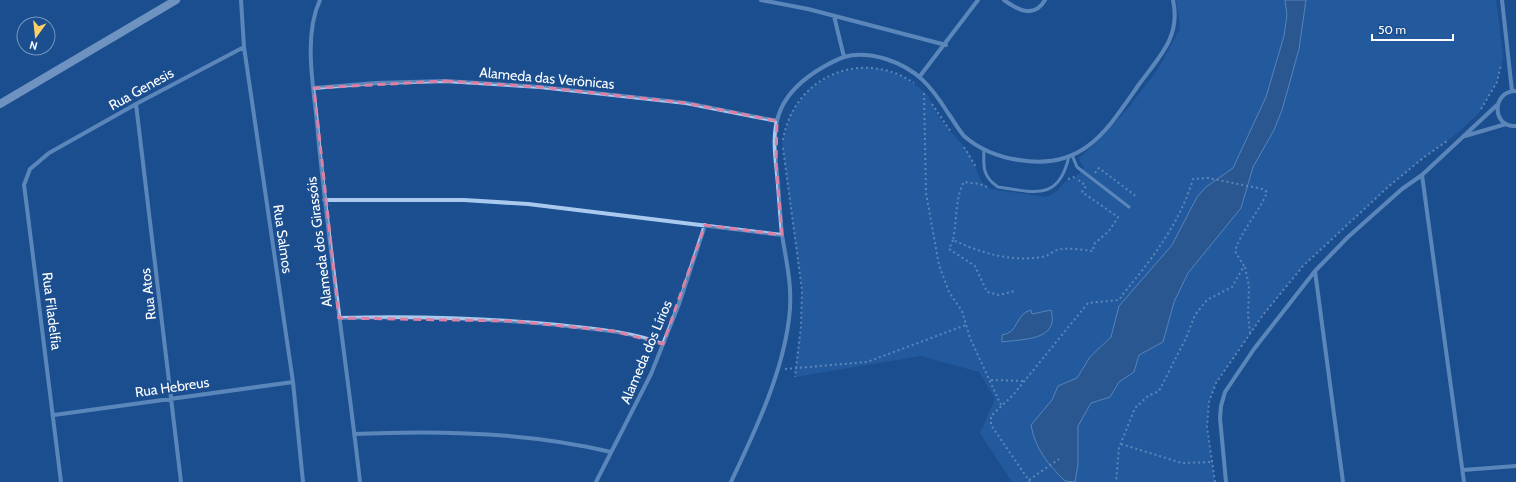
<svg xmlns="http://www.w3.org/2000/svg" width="1516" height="482" font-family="Cabin,sans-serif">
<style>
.green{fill:#2e69ad}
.water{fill:#3c6290;stroke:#9cc4f0}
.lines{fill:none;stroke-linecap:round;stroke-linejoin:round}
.path{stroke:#a9c9ee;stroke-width:2;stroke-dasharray:2 3;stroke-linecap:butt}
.lane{stroke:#a9c9ee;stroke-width:3}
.street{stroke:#a9c9ee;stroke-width:4}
.secondary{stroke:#d6e6fa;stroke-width:8}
.marked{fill:none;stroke:#dd80a5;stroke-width:3;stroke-dasharray:8 5;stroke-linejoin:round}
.labels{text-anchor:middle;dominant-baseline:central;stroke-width:4;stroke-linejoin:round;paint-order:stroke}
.street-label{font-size:14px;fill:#fff;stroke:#1b4f8f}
</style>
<rect width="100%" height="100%" fill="#1b4f8f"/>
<path class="green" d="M1176,0H1496L1503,57L1497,82L1478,114L1455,135L1423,158L1388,187L1303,266L1263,315L1216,383L1209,402L1207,427L1215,482H1012L980,433L995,399L979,372L921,356L795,377L801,326L802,290L782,143L791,112L811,87L839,72L860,68L882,69L903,77L921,89L929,97L940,119L969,153L981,181L990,189L1045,197C1056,194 1060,188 1067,180L1076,178L1084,167L1080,162L1079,158L1098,141L1130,106L1158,69L1180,29L1179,15Z"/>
<path class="water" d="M1285,0H1306L1299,49L1282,110L1274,130L1253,167L1241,208L1188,273L1174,302L1163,342L1139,355L1134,372L1119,382L1110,397L1091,403L1078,426V464L1075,482L1065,481C1048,464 1035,449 1031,425L1052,400L1058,386L1077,378L1090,357L1111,337L1119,306L1172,245L1197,197L1206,187L1233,168L1266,97L1284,36L1287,15Z
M1031,310L1032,314L1051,310C1060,341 1022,339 1002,342V335C1019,333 1015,314 1031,310Z"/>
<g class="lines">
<path class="path" d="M924,93L926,193L939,265L949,292L962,311L970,338L1001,405
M932,104L951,132
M1481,109L1497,82L1501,65
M783,140C793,78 860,47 914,83
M964,147L976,167
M783,148L802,290L801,326L795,377
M1095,173L1099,168L1137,197
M1068,179L1078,176
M987,187L979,184L964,182C955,198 957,221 953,240C981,253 1010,262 1042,257C1049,256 1055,249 1062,249C1072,248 1083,250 1093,251L1094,244L1109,231L1118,217L1082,192L1086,186L1076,178
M953,240L949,249L975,266L987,292L999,295L1015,291
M1245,267L1249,286L1248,315L1250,333
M785,369L867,362L966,325
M991,380L1024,381
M1121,444L1182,463L1211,462
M1029,480L1059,459
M1030,482L991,425V416L1013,395L1088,303L1119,300L1123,294C1152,259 1180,223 1193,179L1208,178L1263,189L1267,192C1259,213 1242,229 1235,251L1244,266L1232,287L1207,300L1195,315L1186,338L1159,391L1148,396L1135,408L1119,448L1116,482
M1215,482L1207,427L1209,402L1216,383L1263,315L1303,266L1388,187L1423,158L1447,141"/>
<path class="lane" d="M984,150C983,167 983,177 998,187C1034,192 1059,202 1069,156
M1072,155L1077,167L1129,207"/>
<path class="street" d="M241,0L244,47L293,382L303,482
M320,0C302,39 315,92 318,134C329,251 347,366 360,482
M761,0L808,9L946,45
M1004,0C1018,10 1034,19 1045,0
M1502,0L1512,91
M834,16L844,57
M920,76L978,0
M314,88L376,83L445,81L540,87L686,103L777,121
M1516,91C1491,91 1492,128 1516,126
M136,104L181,482
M1465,136L1506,124
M1422,175L1464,482
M324,200H464L528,204L782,235
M1315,271L1343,482
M339,318C412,316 486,318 558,325C594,329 629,331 663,344
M54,415L293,382
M354,434C439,430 529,432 611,452
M1463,470L1516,466
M61,482L26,200L24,185L30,169L49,153L136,104L244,47
M596,482L651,374L679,304L705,225
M731,482C755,431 782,375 789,319C793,289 787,265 782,235C780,215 779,195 777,174C775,155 772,133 779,114C785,96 800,82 815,72C823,67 835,60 844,57C857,53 873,55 886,59C917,69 931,86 948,113C953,120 958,129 964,136C980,150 998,157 1019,160C1084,171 1107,130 1140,83C1160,56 1181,36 1173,0
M1226,482L1220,418L1221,406L1225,392L1254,349L1315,271L1348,237L1402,189L1422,175L1497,105"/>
<path class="secondary" d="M0,104L176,0"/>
</g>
<path d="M0 0H1516V482H0ZM445,81L540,87L686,103L777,121L776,163L782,235L705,225L663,344L614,331L511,321L339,318L314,88Z" fill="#1b4f8f" fill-opacity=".55" fill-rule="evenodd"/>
<path class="marked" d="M445,81L540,87L686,103L777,121L776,163L782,235L705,225L663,344L614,331L511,321L339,318L314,88Z"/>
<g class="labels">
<g class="street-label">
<text transform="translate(547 78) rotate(5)">Alameda das Verônicas</text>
<text transform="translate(141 89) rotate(-29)">Rua Genesis</text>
<text transform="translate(283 239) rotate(82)">Rua Salmos</text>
<text transform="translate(319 242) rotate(-97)">Alameda dos Girassóis</text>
<text transform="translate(148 294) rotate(-97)">Rua Atos</text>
<text transform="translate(52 311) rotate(83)">Rua Filadelfia</text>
<text transform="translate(646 352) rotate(-67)">Alameda dos Lírios</text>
<text transform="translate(172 387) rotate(-8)">Rua Hebreus</text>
</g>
</g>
<g transform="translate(36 36) rotate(195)"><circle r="19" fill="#1b4f8f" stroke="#7695bc"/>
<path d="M0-3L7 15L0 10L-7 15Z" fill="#ffd166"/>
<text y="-6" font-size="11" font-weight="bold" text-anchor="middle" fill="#ffffff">N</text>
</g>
<path d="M1372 34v6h81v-6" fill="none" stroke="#ffffff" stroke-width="2"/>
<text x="1378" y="34" font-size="12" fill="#ffffff" stroke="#1b4f8f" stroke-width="3" paint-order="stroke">50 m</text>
</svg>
